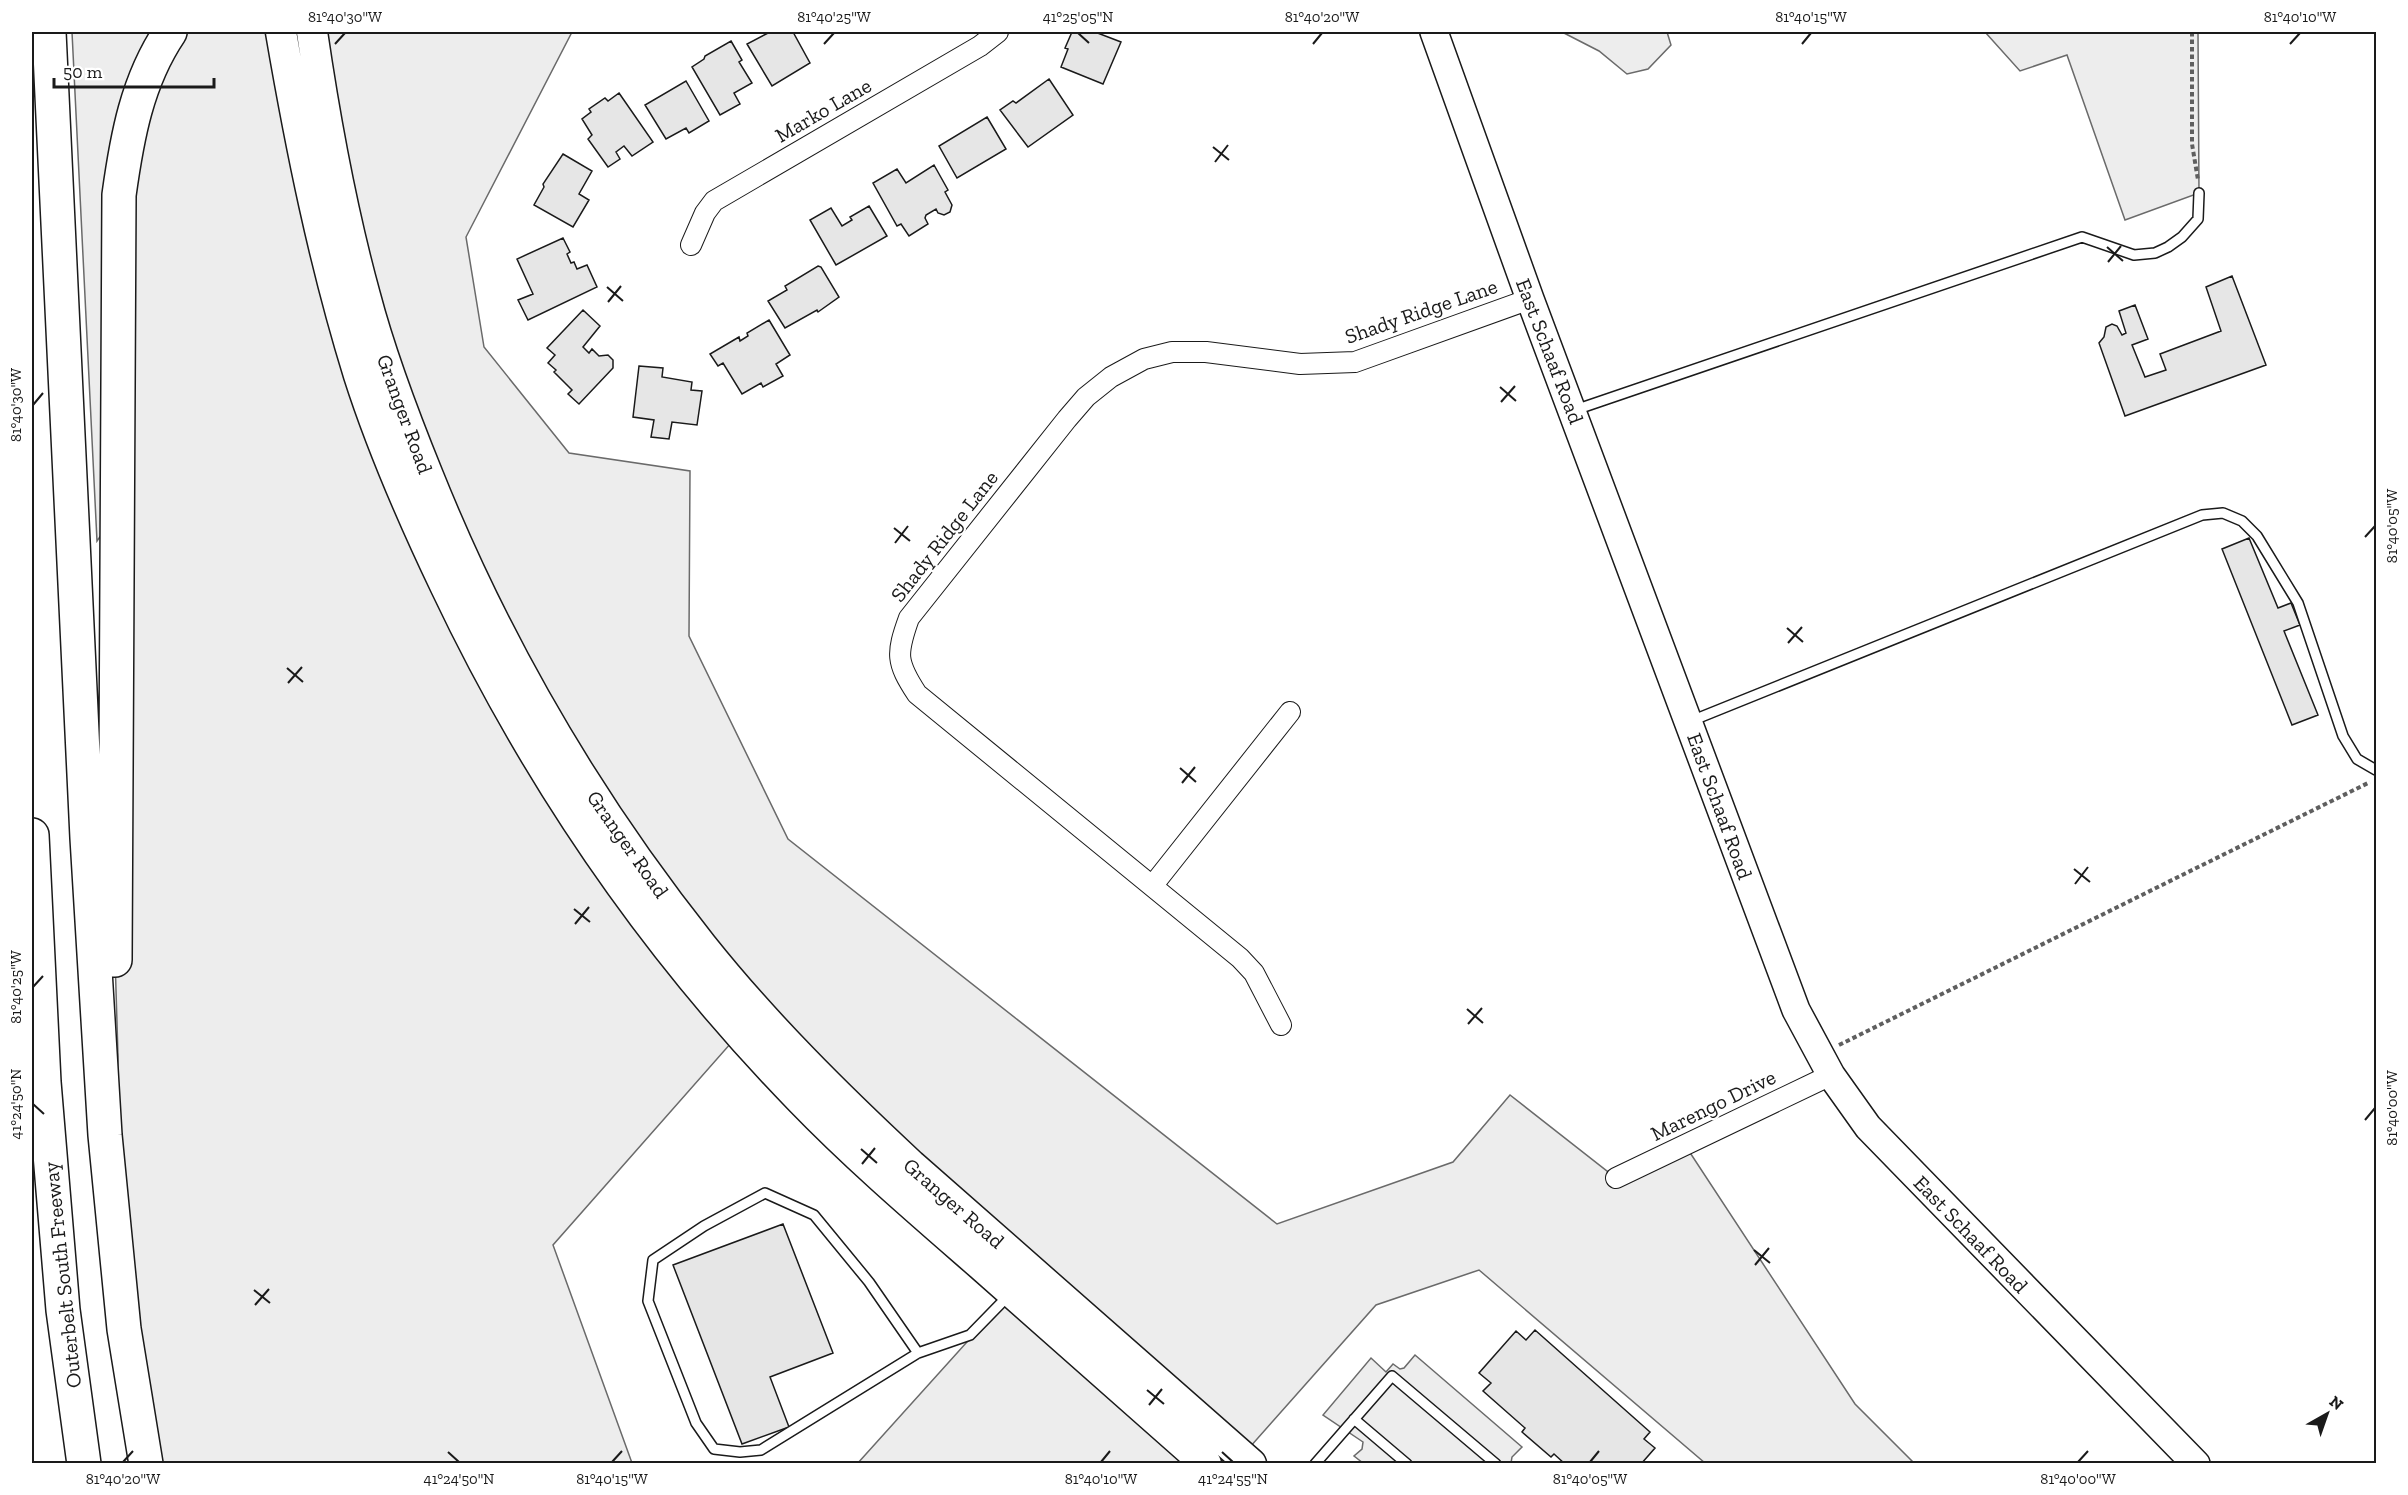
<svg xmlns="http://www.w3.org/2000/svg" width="2408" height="1495" font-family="'Zilla Slab',serif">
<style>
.built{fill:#ededed;stroke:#6a6a6a;stroke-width:1.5}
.building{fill:#e6e6e6;stroke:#1a1a1a;stroke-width:1.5}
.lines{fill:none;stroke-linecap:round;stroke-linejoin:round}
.lane-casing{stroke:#1a1a1a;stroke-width:12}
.street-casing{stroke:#1a1a1a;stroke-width:22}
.secondary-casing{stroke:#1a1a1a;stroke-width:30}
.primary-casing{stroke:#1a1a1a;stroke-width:33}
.highway-casing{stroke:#1a1a1a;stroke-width:36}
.path{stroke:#5f5f5f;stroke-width:4;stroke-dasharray:4.5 3;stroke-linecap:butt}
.lane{stroke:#fff;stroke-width:9}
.street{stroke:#fff;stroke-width:20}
.secondary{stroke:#fff;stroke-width:27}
.primary{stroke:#fff;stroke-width:30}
.highway{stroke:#fff;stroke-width:33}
.ticks{fill:none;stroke:#1a1a1a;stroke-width:2}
.labels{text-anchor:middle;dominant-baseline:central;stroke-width:4.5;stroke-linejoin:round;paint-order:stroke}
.street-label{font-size:21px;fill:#1a1a1a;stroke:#fff}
.neatline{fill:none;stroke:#1a1a1a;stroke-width:2}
.ticks-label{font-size:15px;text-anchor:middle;fill:#1a1a1a}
</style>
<rect width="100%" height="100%" fill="#fff"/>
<path class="built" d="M72,32H151L129,77L110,145L106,173L107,527L97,541Z
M170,32H281L361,379L739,1034L553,1245L632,1463H146L113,1231L118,1056L115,957L117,251Z
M312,32H572L466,237L484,347L569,453L690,471L689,636L788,839L1277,1224L1453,1162L1510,1095L1616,1178L1685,1145L1855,1404L1914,1463H1705L1479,1270L1376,1305L1242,1456L858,1116L600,807L413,438Z
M1562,32H1667L1671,45L1648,69L1627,74L1599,51Z
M1985,32H2198L2199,193L2125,220L2067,55L2020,71Z
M1012,1292L1206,1464H857Z
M1415,1355L1522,1447L1512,1457L1511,1463H1363L1354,1456L1362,1449L1363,1442L1323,1415L1371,1358L1386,1372L1393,1364L1400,1369L1404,1368Z"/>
<path class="building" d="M770,32H793L810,63L772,86L747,44Z
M1072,32H1095L1121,42L1103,84L1061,67L1068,49L1065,48Z
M731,41L742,60L739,62L752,83L734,93L740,104L720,115L692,67L704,59L705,56Z
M1049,79L1073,115L1028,147L1000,110L1013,101L1016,103Z
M686,81L709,121L689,133L686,128L666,139L645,105Z
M619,93L653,142L632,156L624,146L616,152L620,159L608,167L588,139L592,135L582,119L591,112L589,109L605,98L608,101Z
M987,117L1006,149L957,178L939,146Z
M563,154L592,171L579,194L589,200L573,227L534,205L544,187L543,184Z
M934,165L948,190L945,192L952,205L950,212L944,215L938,213L936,209L926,215L925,218L928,224L909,236L901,224L897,226L873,183L897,169L906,183Z
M869,206L887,236L836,265L810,220L831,208L842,226L852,220L850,217Z
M563,238L570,252L567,254L571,263L574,262L577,269L587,265L597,287L528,320L518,300L533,294L517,259Z
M818,266L821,267L839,297L818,312L817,310L785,328L768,301L787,290L785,286Z
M2232,276L2266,365L2125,416L2099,343L2104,337L2106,327L2112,324L2117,326L2122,335L2126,333L2119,311L2135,305L2148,339L2132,345L2145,377L2166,370L2160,354L2221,331L2206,287Z
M583,310L600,326L583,347L589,353L592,349L599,356L608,355L613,360V368L579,404L568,394L572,390L554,372L556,370L548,363L555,355L547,348Z
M769,320L790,355L776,364L783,376L763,387L761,383L742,394L723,363L718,366L710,354L739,337L740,341L748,336L747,333Z
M639,366L663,368L662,377L692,382L691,390L702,391L697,425L672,422L669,439L651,437L654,420L633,417Z
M2249,538L2278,608L2291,603L2300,625L2284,631L2318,715L2292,725L2222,549Z
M783,1224L833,1353L770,1377L789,1427L742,1444L673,1265Z
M1535,1330L1650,1432L1644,1439L1655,1448L1641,1464H1565L1554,1454L1551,1457L1522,1432L1525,1428L1483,1391L1491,1383L1479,1373L1516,1331L1526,1340Z"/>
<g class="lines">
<g class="lane-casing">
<path id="lane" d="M1575,410L2082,237L2134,255L2155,253L2168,247L2182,237L2198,219L2199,193
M1691,721L2202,515L2223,513L2242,521L2257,536L2298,603L2343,736L2357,759L2376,770
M918,1353L761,1450L740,1452L714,1449L696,1423L648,1301L653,1260L704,1226L765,1193L814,1215L869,1282L918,1353L970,1335L1010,1294
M1354,1419L1407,1464
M1315,1464L1392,1376L1496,1464"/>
</g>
<g class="street-casing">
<path id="street" d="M691,245L705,213L714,201L980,46L998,32
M1153,885L1290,712
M1281,1025L1254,973L1240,958L917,694C896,662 896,654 909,618L1067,419L1086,397L1111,377L1144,359L1172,352H1206L1300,364L1355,362L1530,299
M1616,1178L1831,1075"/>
</g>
<g class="secondary-casing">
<path id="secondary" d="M1434,32L1530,299L1796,1010L1831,1075L1868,1127L2196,1464"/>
</g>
<g class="primary-casing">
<path id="primary" d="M281,32C301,148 324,262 359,375C382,447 413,518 446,587C535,775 654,949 800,1099C857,1158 919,1211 981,1265C1056,1331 1131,1397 1206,1464
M312,32C325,121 341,209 365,296C381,357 404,417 428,476C496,645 588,803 702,946C765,1025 837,1096 911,1165L1251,1464"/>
</g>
<g class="highway-casing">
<path id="highway" d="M49,32L87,838L105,1135L124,1329L146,1464
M32,835L44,1082L63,1310L84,1464
M115,960L119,195C127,137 137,81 170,32"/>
</g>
<path class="path" d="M2192,32V144L2198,180
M1839,1045L2370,782"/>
<use href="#lane" class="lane"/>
<use href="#street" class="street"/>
<use href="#secondary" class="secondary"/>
<use href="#primary" class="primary"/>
<use href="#highway" class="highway"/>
</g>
<path class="ticks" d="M1078,33L1089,43M335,44L345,33M824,44L834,33M1313,44L1322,33M1802,44L1811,33M2290,44L2300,33M1213,147L1229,160M1215,162L1228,145M2107,247L2123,261M2108,262L2121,246M607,287L623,301M608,302L621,286M1500,387L1516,401M1501,402L1515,386M33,405L43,393M894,528L910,541M2365,537L2375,526M895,543L908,526M1787,628L1803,642M1788,643L1802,627M287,668L303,682M288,683L302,667M1180,768L1196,782M1182,783L1195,767M2074,869L2090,882M2075,884L2088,867M574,909L590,922M575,924L589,907M33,987L43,976M1467,1009L1483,1023M1468,1024L1482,1008M33,1104L44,1114M2365,1120L2375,1108M861,1149L877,1163M862,1164L875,1148M1754,1250L1770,1263M1755,1265L1769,1248M254,1290L270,1303M255,1305L269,1289M1147,1390L1164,1404M1149,1405L1162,1389M448,1452L459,1462M1222,1452L1233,1462M123,1462L133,1451M612,1462L622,1451M1101,1462L1110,1451M1590,1462L1599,1451M2078,1462L2088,1451"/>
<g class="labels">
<g class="street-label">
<text transform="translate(823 110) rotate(-30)">Marko Lane</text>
<text transform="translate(1421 311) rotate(-19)">Shady Ridge Lane</text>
<text transform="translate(1550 351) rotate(69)">East Schaaf Road</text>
<text transform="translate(405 414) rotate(70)">Granger Road</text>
<text transform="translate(944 536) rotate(-52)">Shady Ridge Lane</text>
<text transform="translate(1720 806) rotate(70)">East Schaaf Road</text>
<text transform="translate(628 844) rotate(55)">Granger Road</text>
<text transform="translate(1713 1105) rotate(-26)">Marengo Drive</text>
<text transform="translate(954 1203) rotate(41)">Granger Road</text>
<text transform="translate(1971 1234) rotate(46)">East Schaaf Road</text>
<text transform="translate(62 1275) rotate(-96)">Outerbelt South Freeway</text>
</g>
</g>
<rect width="2408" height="1495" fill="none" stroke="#ffffff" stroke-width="66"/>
<g transform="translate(2327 1414) rotate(40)" stroke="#ffffff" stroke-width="4.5" paint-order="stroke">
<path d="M0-4.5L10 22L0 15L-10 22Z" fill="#1a1a1a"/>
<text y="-9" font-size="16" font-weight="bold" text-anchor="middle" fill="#1a1a1a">N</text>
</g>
<path d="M54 78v9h160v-9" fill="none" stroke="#1a1a1a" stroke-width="3"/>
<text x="63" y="78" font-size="18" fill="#1a1a1a" stroke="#ffffff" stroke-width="4.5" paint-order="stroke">50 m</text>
<rect x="33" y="33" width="2342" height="1429" class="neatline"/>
<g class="ticks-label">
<text x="345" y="22">81°40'30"W</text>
<text x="834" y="22">81°40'25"W</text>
<text x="1078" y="22">41°25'05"N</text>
<text x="1322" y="22">81°40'20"W</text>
<text x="1811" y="22">81°40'15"W</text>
<text x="2300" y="22">81°40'10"W</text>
<text transform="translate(16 405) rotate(-90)" y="5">81°40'30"W</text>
<text transform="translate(2392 526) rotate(-90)" y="5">81°40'05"W</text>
<text transform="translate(16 987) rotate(-90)" y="5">81°40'25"W</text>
<text transform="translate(16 1104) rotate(-90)" y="5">41°24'50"N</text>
<text transform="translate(2392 1108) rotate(-90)" y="5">81°40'00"W</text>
<text x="123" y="1484">81°40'20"W</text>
<text x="459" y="1484">41°24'50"N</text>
<text x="612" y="1484">81°40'15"W</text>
<text x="1101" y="1484">81°40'10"W</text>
<text x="1233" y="1484">41°24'55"N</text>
<text x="1590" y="1484">81°40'05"W</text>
<text x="2078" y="1484">81°40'00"W</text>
</g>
</svg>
